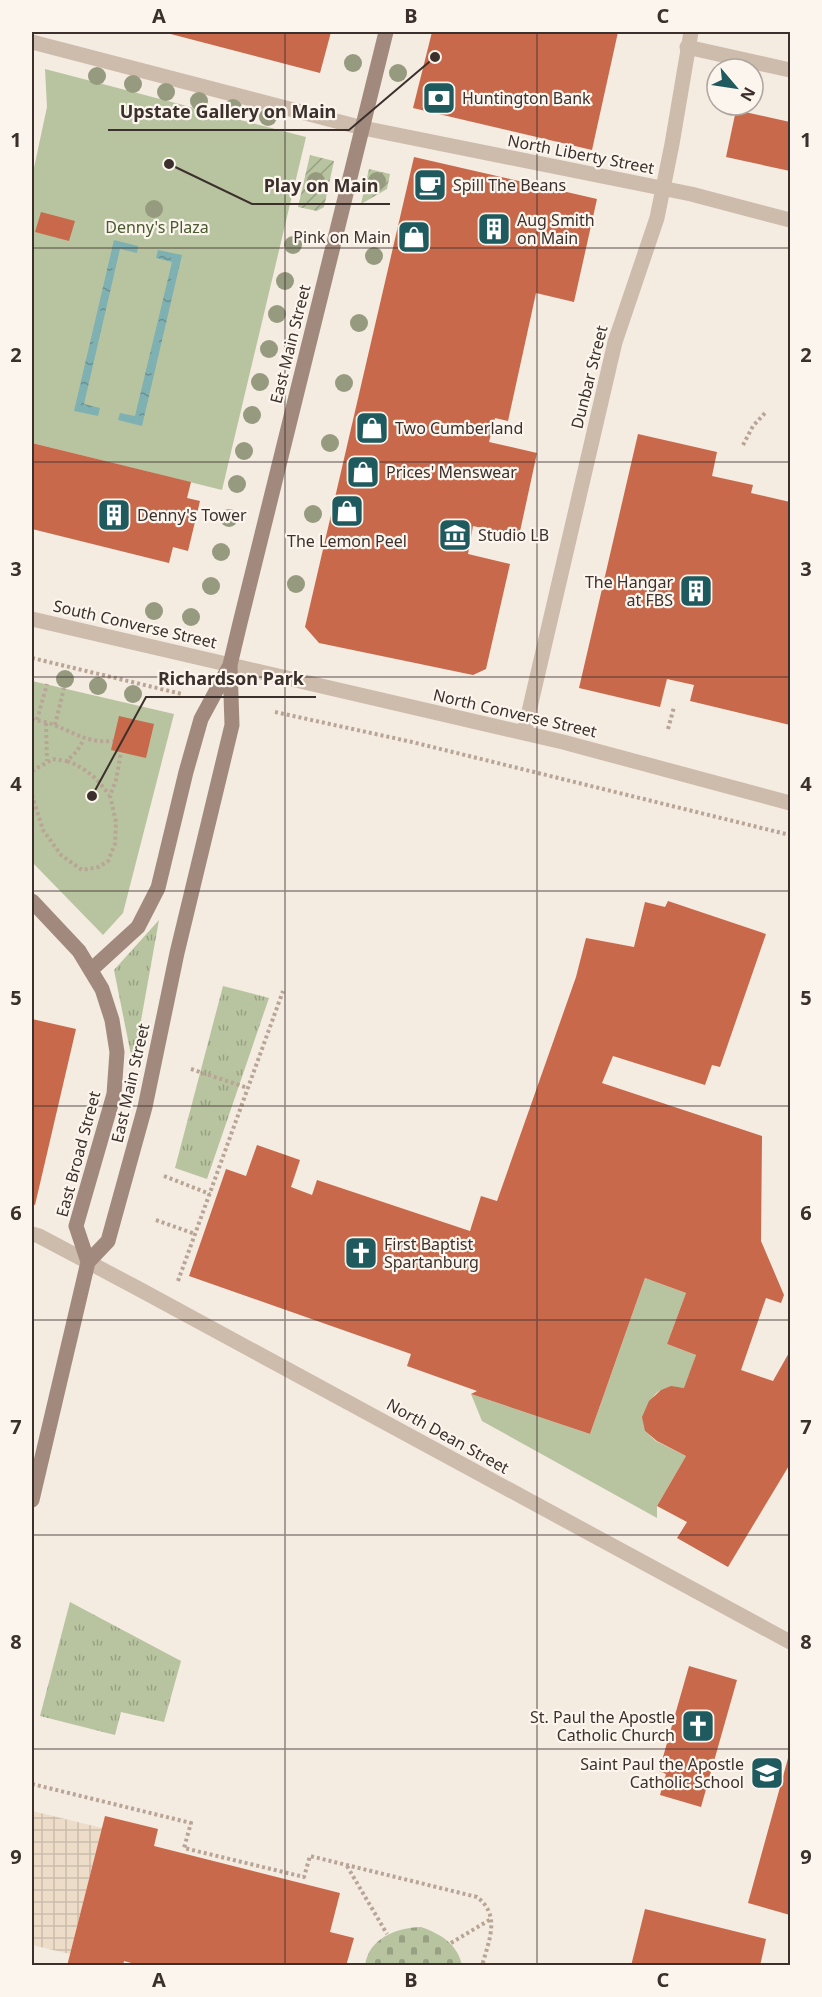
<svg xmlns="http://www.w3.org/2000/svg" width="822" height="1997" font-family="'Noto Sans',sans-serif">
<style>
.grass{fill:url(#grass-tufts)}
.cemetery{fill:url(#cemetery-stones)}
.park{fill:#b8c4a0}
.garden{fill:url(#garden-furrows)}
.plaza{fill:url(#plaza-grid)}
.water{fill:url(#water-ripples)}
.building{fill:#c8694b}
.lines{fill:none;stroke-linecap:round;stroke-linejoin:round}
.path{stroke:#b9a596;stroke-width:4;stroke-dasharray:3 3;stroke-linecap:butt}
.lane{stroke:#cdbbac;stroke-width:15}
.street{stroke:#cdbbac;stroke-width:15}
.secondary{stroke:#a18a7d;stroke-width:15}
.tree{fill:#969b7f}
.grid{fill:none;stroke:#3b302b;stroke-width:1.5;stroke-opacity:0.55}
.labels{text-anchor:middle;dominant-baseline:central;stroke-width:4.5;stroke-linejoin:round;paint-order:stroke}
.poi-label{font-size:16px;fill:#3b302b;stroke:#fbf5ee;text-anchor:start}
.street-label{font-size:16px;fill:#3b302b;stroke:#fbf5ee}
.park-label{font-size:16px;fill:#4a5a2e;stroke:#fbf5ee}
.leader{fill:none;stroke:#3b302b;stroke-width:2}
.callout-dot{fill:#3b302b;stroke:#fbf5ee;stroke-width:2}
.callout-label{font-size:18px;text-anchor:middle;font-weight:bold;fill:#3b302b;stroke:#fbf5ee;stroke-width:4.5;stroke-linejoin:round;paint-order:stroke}
.neatline{fill:none;stroke:#3b302b;stroke-width:2}
.grid-label{font-size:20px;text-anchor:middle;font-weight:bold;fill:#3b302b}
</style>
<defs>
<pattern id="grass-tufts" width="24" height="20" patternUnits="userSpaceOnUse" patternTransform="scale(1.5)"><rect width="24" height="20" fill="#b8c4a0"/><path d="M3 7l-1-3M5 7V3M7 7l1-3M15 17l-1-3M17 17v-4M19 17l1-3" fill="none" stroke="#97a083"/></pattern>
<pattern id="cemetery-stones" width="16" height="16" patternUnits="userSpaceOnUse" patternTransform="scale(1.5)"><rect width="16" height="16" fill="#b8c4a0"/><path d="M2 7V4a2 2 0 0 1 4 0v3zM10 15v-3a2 2 0 0 1 4 0v3z" fill="#97a083"/></pattern>
<pattern id="garden-furrows" width="10" height="10" patternUnits="userSpaceOnUse" patternTransform="scale(1.5)"><rect width="10" height="10" fill="#b8c4a0"/><path d="M-1 1l2-2M0 10L10 0M9 11l2-2" fill="none" stroke="#97a083"/></pattern>
<pattern id="plaza-grid" width="8" height="8" patternUnits="userSpaceOnUse" patternTransform="scale(1.5)"><rect width="8" height="8" fill="#ecdcc8"/><path d="M0 4h8M4 0v8" fill="none" stroke="#cbbdac"/></pattern>
<pattern id="water-ripples" width="26" height="14" patternUnits="userSpaceOnUse" patternTransform="scale(1.5)"><rect width="26" height="14" fill="#7fb0b2"/><path d="M2 4q2-2 4 0t4 0M15 11q2-2 4 0t4 0" fill="none" stroke="#699091"/></pattern>
</defs>
<rect width="100%" height="100%" fill="#f4ebe1"/>
<path class="grass" d="M159,920L133,1065L114,970Z
M223,986L269,998L207,1179L175,1168Z
M70,1602L181,1661L164,1722L121,1712L115,1735L40,1716Z"/>
<path class="cemetery" d="M421,1927C441,1934 457,1944 462,1965H365C369,1938 396,1928 421,1927Z"/>
<path class="park" d="M45,69L306,137L222,490L32,443V177L47,107Z
M32,681L174,714L123,913L103,935L32,862Z
M645,1278L686,1293L667,1344L696,1355L685,1388C649,1384 649,1402 645,1431L656,1441L686,1456L657,1506V1518L482,1421L471,1394L590,1434Z"/>
<path class="garden" d="M310,155L334,161L324,207L317,211L298,207Z
M369,169L390,174L387,189L361,204Z"/>
<path class="plaza" d="M32,1811L102,1828L70,1954L32,1945Z"/>
<path class="water" d="M114,240L138,246L137,253L120,249L84,404L100,408L98,416L74,411Z
M158,250L182,255L142,426L118,420L120,413L135,416L172,262L156,258Z"/>
<path class="building" d="M163,32H331L320,73Z
M432,32H618L592,150L413,108Z
M736,110L790,122V171L726,157Z
M414,157L597,199L574,302L536,293L508,421L495,418L489,442L537,453L519,536L473,526L468,554L510,564L486,669L473,675L319,643L305,627Z
M41,212L75,221L69,241L35,232Z
M638,434L717,452L712,476L753,485L751,493L790,502V725L690,701L694,685L667,679L660,707L579,688Z
M32,443L191,482L187,498L200,501L188,551L173,547L169,563L32,529Z
M119,716L154,724L146,758L111,750Z
M668,901L766,934L720,1067L712,1065L705,1085L613,1056L602,1083L762,1136L761,1241L784,1295L781,1303L766,1298L741,1370L773,1381L790,1351V1464L728,1567L677,1538L687,1522L657,1506L686,1456L657,1441L645,1431L642,1417L649,1401L661,1390L671,1386L684,1388L696,1355L667,1344L686,1293L645,1278L590,1434L471,1394L477,1391L407,1366L411,1354L189,1276L226,1169L246,1176L257,1145L300,1160L291,1187L312,1195L317,1180L470,1231L481,1196L497,1201L576,977L586,938L634,947L645,902L665,907Z
M32,1019L76,1029L35,1205L32,1204Z
M689,1666L737,1680L701,1807L660,1795L666,1774L659,1771Z
M790,1751V1915L748,1903Z
M105,1816L158,1829L154,1846L340,1893L330,1932L354,1938L346,1966H142L124,1961L123,1966H67Z
M645,1909L766,1939L760,1966H631Z"/>
<g class="lines">
<path class="path" d="M743,445L753,426L765,413
M32,658L182,694
M275,712L412,742L790,835
M32,719C39,721 47,722 54,725C77,734 87,743 113,741
M37,720L47,684
M46,723L47,761
M55,725L64,688
M668,729L674,707
M67,761C86,768 98,779 109,795
M32,771L53,759L67,761L77,751L84,739
M32,795L43,830L61,855L82,870L98,867L108,861L115,844L116,822L110,796L116,780L121,752
M191,1069L248,1088
M164,1176L210,1194
M156,1220L195,1234
M178,1281L283,991
M32,1784L191,1823L184,1848L304,1877L310,1856L477,1897C501,1915 489,1940 482,1966
M347,1866L387,1934
M451,1943L491,1919"/>
<path class="lane" d="M687,47L790,70"/>
<path class="street" d="M32,42L363,128L691,194L790,220
M32,619L563,742L790,803
M524,733L615,342L657,218L672,144L691,32
M32,1234L39,1236L139,1289L790,1642"/>
<path class="secondary" d="M32,901L79,951L102,989L112,1020L117,1052L114,1094L76,1226L88,1262
M91,970L138,927L158,888L186,772L201,719L229,667
M32,1500L88,1262L108,1241L145,1107L177,953L232,725L230,665L240,623L386,32"/>
</g>
<g class="tree">
<circle cx="353" cy="63" r="9"/>
<circle cx="398" cy="73" r="9"/>
<circle cx="97" cy="76" r="9"/>
<circle cx="133" cy="84" r="9"/>
<circle cx="166" cy="92" r="9"/>
<circle cx="199" cy="101" r="9"/>
<circle cx="233" cy="108" r="9"/>
<circle cx="268" cy="117" r="9"/>
<circle cx="316" cy="181" r="9"/>
<circle cx="377" cy="181" r="9"/>
<circle cx="154" cy="209" r="9"/>
<circle cx="293" cy="245" r="9"/>
<circle cx="374" cy="256" r="9"/>
<circle cx="285" cy="281" r="9"/>
<circle cx="277" cy="314" r="9"/>
<circle cx="359" cy="323" r="9"/>
<circle cx="269" cy="349" r="9"/>
<circle cx="260" cy="382" r="9"/>
<circle cx="344" cy="383" r="9"/>
<circle cx="252" cy="415" r="9"/>
<circle cx="330" cy="443" r="9"/>
<circle cx="244" cy="451" r="9"/>
<circle cx="237" cy="484" r="9"/>
<circle cx="313" cy="514" r="9"/>
<circle cx="229" cy="518" r="9"/>
<circle cx="221" cy="552" r="9"/>
<circle cx="296" cy="584" r="9"/>
<circle cx="211" cy="586" r="9"/>
<circle cx="154" cy="611" r="9"/>
<circle cx="191" cy="617" r="9"/>
<circle cx="65" cy="679" r="9"/>
<circle cx="98" cy="686" r="9"/>
<circle cx="133" cy="694" r="9"/>
</g>
<path class="grid" d="M285,32V1966M537,32V1966M32,248H790M32,462H790M32,677H790M32,891H790M32,1106H790M32,1320H790M32,1535H790M32,1749H790"/>
<defs>
<g id="bank-square" transform="scale(1.725)"><rect x="-9" y="-9" width="18" height="18" rx="4" fill="#1f5a5e" stroke="#fbf5ee"/><path d="M-6-4H6V4H-6ZM0-2.3a2.3 2.3 0 1 0 0 4.6a2.3 2.3 0 1 0 0-4.6Z" fill="#fff"/></g>
<g id="cafe-square" transform="scale(1.725)"><rect x="-9" y="-9" width="18" height="18" rx="4" fill="#1f5a5e" stroke="#fbf5ee"/><path d="M-5.5-4.5H6V0H3Q3 3.5 0 3.5H-2.5Q-5.5 3.5-5.5 0ZM3-3.2v2h1.7v-2ZM-6 4.5H4V6H-6Z" fill="#fff"/></g>
<g id="building-square" transform="scale(1.725)"><rect x="-9" y="-9" width="18" height="18" rx="4" fill="#1f5a5e" stroke="#fbf5ee"/><path d="M-4-6H4V6H1V3H-1V6H-4ZM-2.5-4.3h1.7v1.8h-1.7ZM.8-4.3h1.7v1.8H.8ZM-2.5-1h1.7V.8h-1.7ZM.8-1h1.7V.8H.8Z" fill="#fff"/></g>
<g id="shop-square" transform="scale(1.725)"><rect x="-9" y="-9" width="18" height="18" rx="4" fill="#1f5a5e" stroke="#fbf5ee"/><path d="M-5-2.5h2.3a2.7 3.5 0 0 1 5.4 0H5L5.5 6h-11ZM-1.5-2.5h3a1.5 2.3 0 0 0-3 0Z" fill="#fff"/></g>
<g id="museum-square" transform="scale(1.725)"><rect x="-9" y="-9" width="18" height="18" rx="4" fill="#1f5a5e" stroke="#fbf5ee"/><path d="M0-6L6-3V-2H-6V-3ZM-5-1h2V3h-2ZM-1-1h2V3h-2ZM3-1h2V3H3ZM-6 4H6V6H-6Z" fill="#fff"/></g>
<g id="church-square" transform="scale(1.725)"><rect x="-9" y="-9" width="18" height="18" rx="4" fill="#1f5a5e" stroke="#fbf5ee"/><path d="M-1.2-6h2.4v3.5h3.3v2.4h-3.3V6h-2.4V-.1h-3.3v-2.4h3.3Z" fill="#fff"/></g>
<g id="school-square" transform="scale(1.725)"><rect x="-9" y="-9" width="18" height="18" rx="4" fill="#1f5a5e" stroke="#fbf5ee"/><path d="M0-5L7-2L0 1L-7-2ZM-4 1L0 2.5L4 1V4Q0 6-4 4Z" fill="#fff"/></g>
</defs>
<g fill-rule="evenodd">
<use href="#bank-square" x="439" y="98"/>
<use href="#cafe-square" x="430" y="185"/>
<use href="#building-square" x="494" y="229"/>
<use href="#shop-square" x="414" y="237"/>
<use href="#shop-square" x="372" y="428"/>
<use href="#shop-square" x="363" y="472"/>
<use href="#shop-square" x="347" y="511"/>
<use href="#building-square" x="114" y="515"/>
<use href="#museum-square" x="455" y="535"/>
<use href="#building-square" x="696" y="591"/>
<use href="#church-square" x="361" y="1253"/>
<use href="#church-square" x="698" y="1726"/>
<use href="#school-square" x="767" y="1773"/>
</g>
<g class="labels">
<g class="poi-label">
<text x="462" y="98">Huntington Bank</text>
<text x="453" y="185">Spill The Beans</text>
<text x="517" y="220">Aug Smith<tspan x="517" dy="18">on Main</tspan></text>
<text x="391" y="237" text-anchor="end">Pink on Main</text>
<text x="395" y="428">Two Cumberland</text>
<text x="386" y="472">Prices' Menswear</text>
<text x="137" y="515">Denny's Tower</text>
<text x="478" y="535">Studio LB</text>
<text x="347" y="541" text-anchor="middle">The Lemon Peel</text>
<text x="673" y="582" text-anchor="end">The Hangar<tspan x="673" dy="18">at FBS</tspan></text>
<text x="384" y="1244">First Baptist<tspan x="384" dy="18">Spartanburg</tspan></text>
<text x="675" y="1717" text-anchor="end">St. Paul the Apostle<tspan x="675" dy="18">Catholic Church</tspan></text>
<text x="744" y="1764" text-anchor="end">Saint Paul the Apostle<tspan x="744" dy="18">Catholic School</tspan></text>
</g>
<g class="street-label">
<text transform="translate(581 154) rotate(11)">North Liberty Street</text>
<text transform="translate(290 344) rotate(-76)">East Main Street</text>
<text transform="translate(589 377) rotate(-76)">Dunbar Street</text>
<text transform="translate(135 624) rotate(13)">South Converse Street</text>
<text transform="translate(515 713) rotate(13)">North Converse Street</text>
<text transform="translate(130 1083) rotate(-77)">East Main Street</text>
<text transform="translate(78 1154) rotate(-75)">East Broad Street</text>
<text transform="translate(448 1436) rotate(29)">North Dean Street</text>
</g>
<g class="park-label">
<text x="157" y="227">Denny's Plaza</text>
</g>
</g>
<path class="leader" d="M435 57L349 130H108M169 164L252 204H390M92 796L146 697H316"/>
<g class="callout-dot">
<circle cx="435" cy="57" r="6"/>
<circle cx="169" cy="164" r="6"/>
<circle cx="92" cy="796" r="6"/>
</g>
<g class="callout-label">
<text x="228" y="118">Upstate Gallery on Main</text>
<text x="321" y="192">Play on Main</text>
<text x="231" y="685">Richardson Park</text>
</g>
<rect width="822" height="1997" fill="none" stroke="#fbf5ee" stroke-width="66"/>
<g transform="translate(735 87) rotate(119)"><circle r="28" fill="#fbf5ee" stroke="#aea6a0" stroke-width="1.5"/>
<path d="M0-4.5L10 22L0 15L-10 22Z" fill="#1f5a5e"/>
<text y="-9" font-size="16" font-weight="bold" text-anchor="middle" fill="#3b302b">N</text>
</g>
<rect x="33" y="33" width="756" height="1931" class="neatline"/>
<g class="grid-label">
<text x="159" y="23">A</text>
<text x="411" y="23">B</text>
<text x="663" y="23">C</text>
<text x="16" y="147">1</text>
<text x="806" y="147">1</text>
<text x="16" y="362">2</text>
<text x="806" y="362">2</text>
<text x="16" y="576">3</text>
<text x="806" y="576">3</text>
<text x="16" y="791">4</text>
<text x="806" y="791">4</text>
<text x="16" y="1005">5</text>
<text x="806" y="1005">5</text>
<text x="16" y="1220">6</text>
<text x="806" y="1220">6</text>
<text x="16" y="1434">7</text>
<text x="806" y="1434">7</text>
<text x="16" y="1649">8</text>
<text x="806" y="1649">8</text>
<text x="16" y="1864">9</text>
<text x="806" y="1864">9</text>
<text x="159" y="1987">A</text>
<text x="411" y="1987">B</text>
<text x="663" y="1987">C</text>
</g>
</svg>
